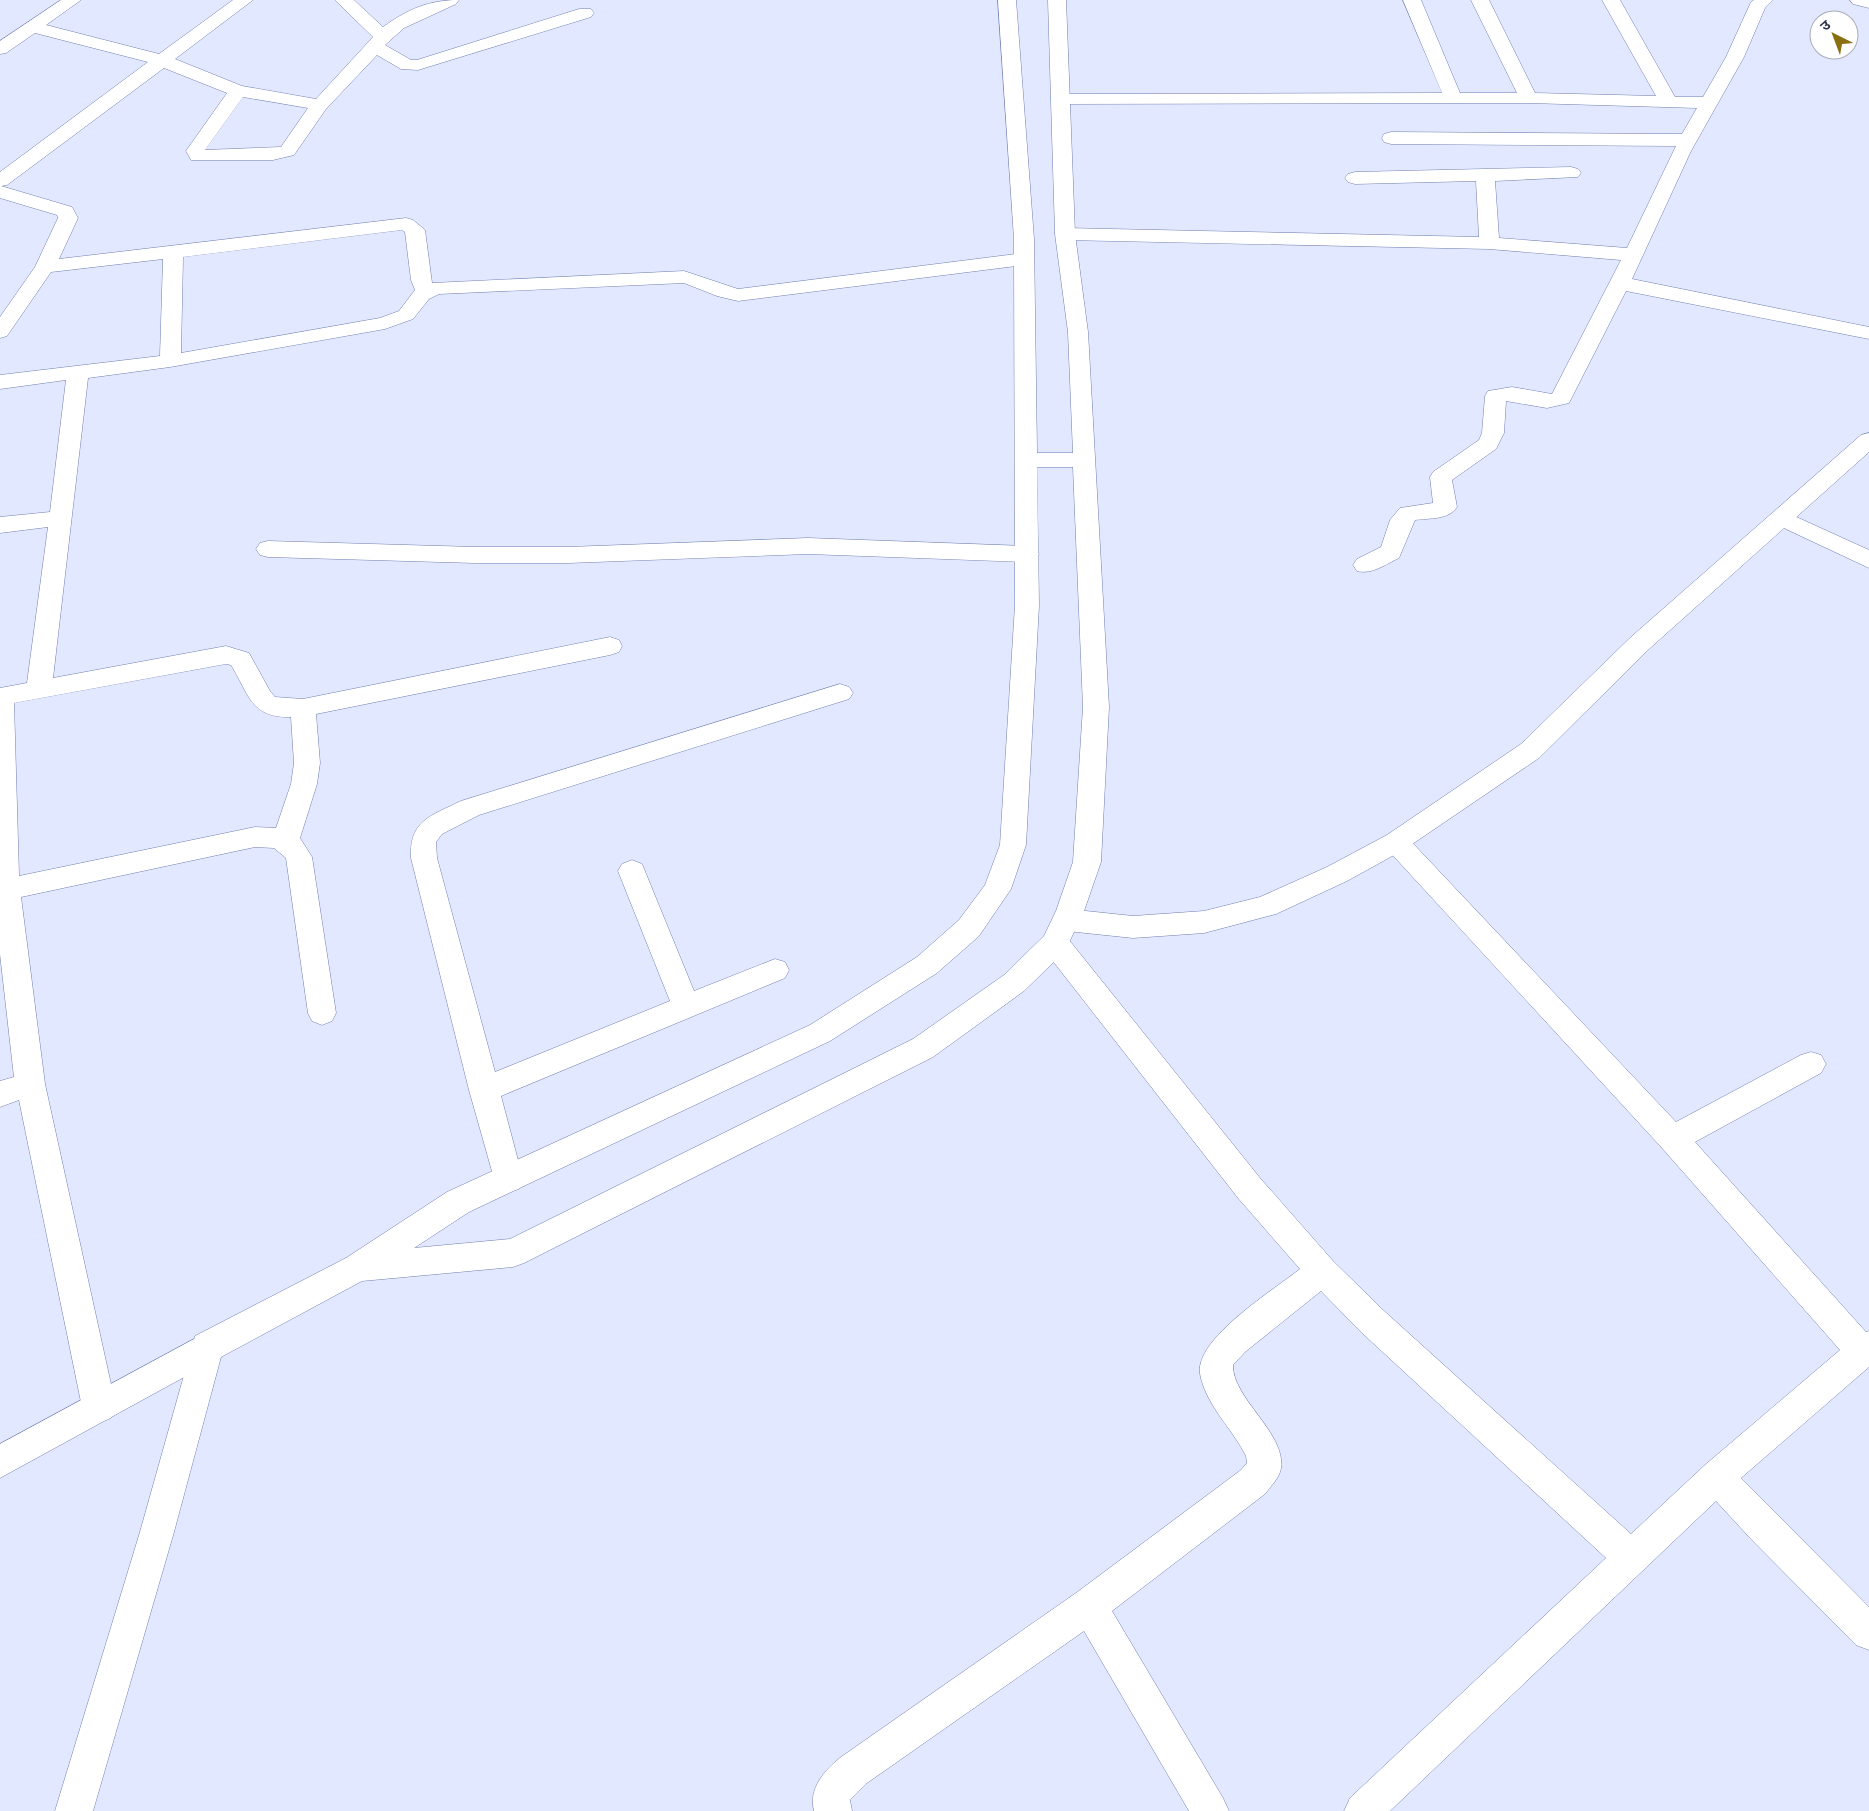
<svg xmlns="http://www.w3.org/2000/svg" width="1869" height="1811" font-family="'PT Sans','Noto Sans Devanagari',sans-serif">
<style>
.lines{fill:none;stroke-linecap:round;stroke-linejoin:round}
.lane-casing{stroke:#707fb2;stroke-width:1}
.street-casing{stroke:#707fb2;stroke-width:1}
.secondary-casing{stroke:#707fb2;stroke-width:1}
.primary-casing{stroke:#707fb2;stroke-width:1}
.lane{fill:#fff;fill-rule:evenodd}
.street{fill:#fff;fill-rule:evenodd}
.secondary{fill:#fff;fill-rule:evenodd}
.primary{fill:#fff;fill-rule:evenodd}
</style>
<rect width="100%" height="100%" fill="#e1e8ff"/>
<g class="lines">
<g class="lane-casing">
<path id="lane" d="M840,684L849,687L853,693L849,699L479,815L442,834L436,842L437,858L495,1072L670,1001L618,871L622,864L632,860L642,864L694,991L775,959L785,962L789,970L785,978L501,1096L523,1179L519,1189L508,1192L497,1189L469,1090L411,858C409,820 431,816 461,801Z"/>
</g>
<g class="street-casing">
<path id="street" d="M61,0H81L46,25L159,54L233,0H253L175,59L242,86L316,99L373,37L335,0H354L383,27C408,9 429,0 459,0L456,4L404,28L385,45L411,60H417L579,9H591L594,13L591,17L418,70L401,69L377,55L326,109L294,155L273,160H191L186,151L227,93L164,68L7,185L1,186L72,207L78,218L59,259L406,218L413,220L425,230L432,283L684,271L738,289L1024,253L1031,255L1034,259L1031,263L1024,265L738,301L717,296L684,283L439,294L429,299L413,319L385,329L170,367L88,378L53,678L226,646L249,653L270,691L275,697L303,699L610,637L619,640L622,646L619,652L610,655L316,714L320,763L317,784L300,838L312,857L336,1013L332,1021L322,1025L312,1021L308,1013L286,858L274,848L255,847L21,897L45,1084L116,1407L111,1418L99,1423L87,1418L82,1407L19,1100L0,1107V1081L14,1077L0,954V688L27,683L48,527L0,533V517L50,512L66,380L0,389V375L160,356L163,259L51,272L7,336L0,338V317L35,267L58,218L57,215L0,198V172L148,62L35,33L6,53L0,54V41ZM243,97L308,108L281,147L205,150ZM402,230L405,232L411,280L415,290L399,311L380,318L181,353L183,257ZM226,664L231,665C249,694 250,718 291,717L294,763L291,784L276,828L255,827L19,876L14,703Z
M1403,0H1421L1460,93H1517L1471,0H1489L1535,93L1656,96L1602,0H1620L1675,97H1703L1726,57L1751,2L1754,0H1773L1765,8L1744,57L1691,151L1632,279L1869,327V339L1626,291L1569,403L1547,408L1506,401L1504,433L1496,449L1452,480L1457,507C1449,520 1429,518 1415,520L1399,558C1386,564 1372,575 1357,571L1353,565L1357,559L1381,547L1390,520L1400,508L1433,503L1430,477L1433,472L1479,440L1482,433L1485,396L1488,391L1512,387L1552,394L1621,260L1489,249L1065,240L1058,238L1055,234L1058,230L1065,228L1479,237L1476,181L1355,184L1348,182L1345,178L1348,174L1355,172L1571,167L1578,169L1581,173L1578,177L1495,181L1499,238L1627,248L1676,146L1391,144L1384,142L1382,138L1384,134L1391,132L1682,134L1697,108L1529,103L1060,104L1054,103L1051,99L1054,95L1060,94L1442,93Z
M1850,0H1869V8L1853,4Z
M1781,510L1869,550V568L1773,523L1769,518L1773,513Z
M808,538L1027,546L1035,548L1039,554L1035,560L1027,562L808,554L568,563H475L268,557L260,555L256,549L260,543L268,541L475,547H568Z
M1396,832L1405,835L1676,1122L1801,1055L1811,1052L1821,1055L1826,1064L1821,1073L1695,1142L1866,1332L1869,1331V1367L1741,1478L1869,1607V1650L1856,1645L1751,1539L1716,1501L1390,1811H1344L1350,1798L1606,1558L1361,1332L1321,1291L1245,1352L1233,1365C1232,1398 1286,1433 1281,1468C1280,1477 1271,1486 1265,1494L1112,1611L1223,1798L1229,1811H1189L1084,1631L867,1783L850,1800L852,1811H814C808,1788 825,1770 841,1757L1076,1593L1241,1470L1247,1463L1246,1456C1234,1432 1214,1413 1204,1388C1201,1379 1198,1371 1201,1362C1210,1330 1273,1290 1300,1269L1238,1198L1045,951L1041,943L1045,935L1055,932L1065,935L1260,1178L1333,1261L1383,1310L1631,1534L1705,1465L1840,1350L1662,1148L1387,849L1383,842L1387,835Z"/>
</g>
<g class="secondary-casing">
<path id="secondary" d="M1869,433V452L1649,649L1539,758L1405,849L1347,881L1276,914L1204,933L1133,938L1067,931L1057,928L1053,920L1057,912L1067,909L1133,916L1204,911L1260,897L1327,867L1387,835L1521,744L1631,637L1861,435Z
M207,1332L219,1336L223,1347L219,1358L0,1478V1444Z"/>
</g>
<g class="primary-casing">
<path id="primary" d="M998,0H1016L1034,239L1037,453H1073L1068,332L1055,234L1048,0H1066L1075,234L1088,332L1109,707L1101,862L1084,911L1065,951L1024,991L933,1057L524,1263L513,1267L362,1281L221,1357L174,1532L93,1811H55L140,1532L195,1336L346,1258L447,1192L810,1025L917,957L959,920L985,885L1000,845L1015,605L1014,239ZM1037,467H1073L1083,707L1073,862L1056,911L1044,936L1004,975L913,1039L510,1239L414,1248L469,1212L830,1041L937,973L979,936L1011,889L1026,845L1039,605Z"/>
</g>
<use href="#lane" class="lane"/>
<use href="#street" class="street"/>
<use href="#secondary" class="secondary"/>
<use href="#primary" class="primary"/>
</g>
<g transform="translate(1834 35) rotate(318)"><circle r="24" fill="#ffffff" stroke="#acaeb7"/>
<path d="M0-4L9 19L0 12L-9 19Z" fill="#896f0f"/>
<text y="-8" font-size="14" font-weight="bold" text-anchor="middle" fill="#2f354b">उ</text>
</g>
</svg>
